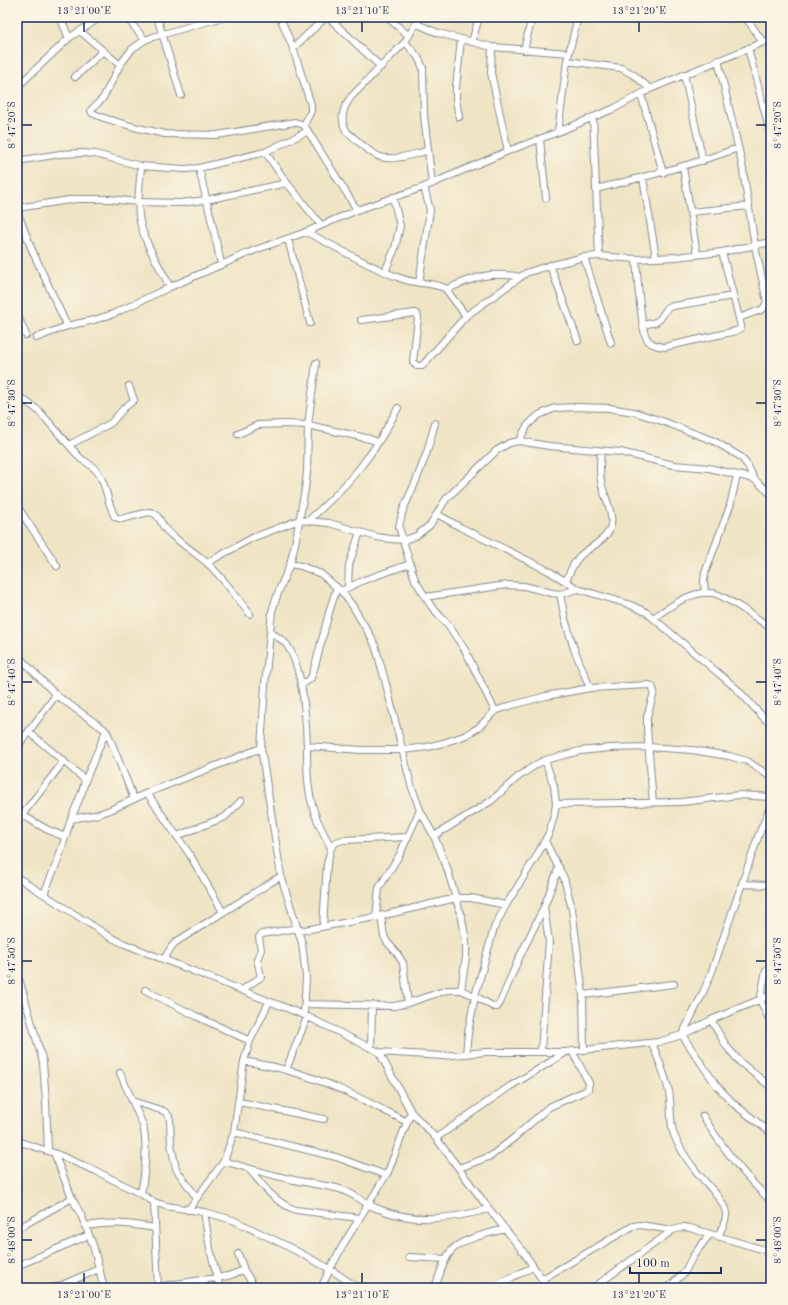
<svg xmlns="http://www.w3.org/2000/svg" width="788" height="1305" font-family="'Old Standard TT',serif">
<style>
.lines{fill:none;stroke-linecap:round;stroke-linejoin:round}
.street-casing{stroke:#858a91;stroke-width:8}
.street{stroke:#fff;stroke-width:6}
.ticks{fill:none;stroke:#1b2f5e;stroke-width:1.5}
.neatline{fill:none;stroke:#1b2f5e;stroke-width:1.5}
.ticks-label{font-size:10px;text-anchor:middle;fill:#1b2f5e}
</style>
<rect width="100%" height="100%" fill="#fcf5e5"/>
<filter id="ink" filterUnits="userSpaceOnUse"><feTurbulence type="fractalNoise" baseFrequency=".025" numOctaves="2"/><feDisplacementMap in="SourceGraphic" scale="8" xChannelSelector="R" yChannelSelector="G"/><feConvolveMatrix kernelMatrix="1 2 1 2 8 2 1 2 1" color-interpolation-filters="sRGB"/></filter>
<filter id="wash" filterUnits="userSpaceOnUse"><feTurbulence type="fractalNoise" baseFrequency=".012" numOctaves="4" result="noise"/><feDisplacementMap in="SourceGraphic" scale="16" xChannelSelector="R" yChannelSelector="G"/><feGaussianBlur stdDeviation="0.9" result="paint"/><feColorMatrix in="noise" values="0 0 0 0 0 0 0 0 0 0 0 0 0 0 0 0 0 1.4 0 .05"/><feComposite in="paint" operator="in"/></filter>
<g filter="url(#wash)">
<rect width="100%" height="100%" fill="#efe4c4"/>
</g>
<g filter="url(#ink)">
<g class="lines">
<g class="street-casing">
<path id="street" d="M60,17L69,38
M126,17L145,40L153,37L223,17
M157,17L181,95
M280,17L293,48L311,105V111L304,125
M328,17L381,67
M387,17L409,36
M420,17L405,42L351,97C343,108 339,119 347,132C356,139 365,149 376,155C389,163 413,154 427,151
M744,17L749,22L763,42
M417,24L438,33L492,47L569,53
M80,31L120,65
M145,40L132,49L120,65L103,98L91,110L92,113L104,118L134,127L165,134L217,135L295,122L304,125L357,210
M405,42L418,57L423,68L424,115L432,184
M472,42L479,17
M492,47L491,73L508,151
M293,48L326,17
M748,48L771,136
M524,50L532,17
M718,60L742,164L755,246L767,302L763,309L739,318
M567,61L621,68L634,75L650,89
M684,74L703,161
M75,77L103,51
M17,87L69,38L101,17
M641,94L663,173
M459,117L456,100V88L461,39
M593,117L599,256
M558,132L567,61L578,17
M540,139L546,198
M17,161L60,154L82,153L95,154L141,166L184,169L199,168L265,152L308,131
M141,166C140,184 136,204 140,222C145,244 160,267 170,287
M683,167L697,255
M199,168C206,200 215,232 221,265
M643,178L656,258
M287,183L321,225
M596,189C644,177 692,165 738,148
M17,208L76,199H109L139,202L180,203L206,200L287,183L265,152
M17,211L32,250L67,326
M691,212L749,206
M306,232C337,247 367,266 400,278C414,284 430,282 445,288L466,316
M288,239L310,323
M584,257L611,343
M636,259C637,273 641,331 647,339C651,345 658,346 664,347L736,331L740,329L741,326L722,252
M550,265L578,341
M385,272L395,248L400,226L393,197
M419,283L430,210L424,187
M447,289C476,277 489,271 521,277
M17,314L26,335
M361,320L415,313L417,314L418,318L413,362L417,366H422L466,316L526,273L541,268L584,257L599,256L636,259L675,257L722,252L771,242
M643,325L656,322L660,319L668,307L733,296
M36,338L67,326L94,320L113,314L170,287L255,250L306,232L357,210L424,187L508,151L558,132L615,108L650,89L771,39
M17,395L39,411L81,459C102,470 103,481 109,502C111,507 112,512 115,517L121,519L149,512C159,512 161,525 167,531C179,542 193,551 206,562C223,577 236,597 250,614
M435,423L427,452L416,481L403,510L399,527L415,580L431,606L449,626L465,650L495,711
M238,434L258,425L286,424L308,425L370,439L378,442
M519,441L527,426L532,421L539,415L555,408L577,407L609,408L634,412L662,421L714,441L741,457L748,466L754,479
M69,445L111,423L124,408L134,400L129,386
M17,506L57,566
M437,514L460,527L547,570L578,589L628,604L646,612L737,689L765,719L771,723
M309,520C329,502 349,483 365,461C378,445 388,426 398,408
M207,563L252,538L299,520L329,523L377,537L390,539L404,540L416,536L430,525L446,499L496,451L509,443L519,441L549,446L620,452L674,465L709,468L754,479L771,494
M290,564L301,566L321,574L341,591L352,605L370,635L375,645L386,684L411,785L420,810L434,836L447,868L462,919L466,941V957L461,990
M566,581C570,572 573,562 581,555C590,547 603,542 609,531C617,516 603,496 601,481C599,471 600,461 601,451
M348,587L349,565L360,532
M341,591L364,580L410,564
M705,593L704,581L705,573L730,506L737,475
M560,594L565,619L574,649L590,688
M425,597L506,585L524,586L552,593L560,594L578,589
M653,618C670,607 691,590 712,593C724,594 759,620 771,628
M270,632C276,636 282,639 287,645C303,667 306,718 307,746L362,750H403L427,747L443,743L464,736L478,728L495,711L509,706L546,696L590,688L649,685L652,686L654,692L647,717V728L653,803
M17,657L21,659L56,695L104,729L108,734L134,799
M301,686L311,678L315,666L330,609L337,587
M29,732L83,778L85,781
M307,746C307,769 307,792 315,814C319,826 326,837 331,848
M17,747L56,695
M147,793L190,855L223,912
M556,804L682,802L739,795L771,797
M17,812L46,829L65,837
M22,815L64,761
M71,819L82,792L85,781L106,731
M177,836L225,817L241,801
M434,836L491,801L518,777L537,764L545,760L580,751L610,748L648,747L692,750L729,756L747,761L771,777
M545,841L564,878L572,909L583,995L584,1050
M17,877L110,937L125,944L304,1015L379,1052L442,1056L486,1052H565L658,1042L682,1035L711,1020L771,995
M742,884L771,885
M44,894L58,860L71,819L99,814L110,810L147,793L261,748
M381,916L384,936L387,942L396,952L403,963L408,1003
M376,917L379,888L400,854L420,810
M323,926L327,864L331,848L336,842L343,840L408,837
M299,931L376,917L456,898H471L506,905
M164,959L172,946L176,942L281,876
M771,965L766,971L760,1000L771,1023
M20,982L43,1062L46,1102L48,1151
M145,990L196,1016L250,1041
M242,990L261,977L257,959L261,950L259,937L262,934L298,928
M583,995L674,984
M305,1004L394,1006L408,1003L447,990H461L475,996L494,1007H497L500,1003L519,958L544,907L559,867
M304,1015L306,977L302,943L281,876L261,748L265,685L272,611L278,593L290,564L295,544L305,489L307,473L308,425L316,363
M711,1020L727,1047L741,1063L771,1087
M682,1035L702,995L711,974L759,834L771,805
M682,1035L716,1085L734,1104L771,1133
M652,1043C658,1059 666,1076 669,1092C672,1106 669,1121 674,1135C679,1147 688,1161 696,1171C705,1183 724,1199 726,1213C727,1221 721,1230 718,1236
M371,1048L372,1005
M541,1051L549,942L544,907
M379,1052L411,1112L436,1138L489,1209L522,1250L548,1288
M466,1053L468,1033L475,996L494,928L506,905L536,857L549,833L554,816L556,804L554,786L545,760
M244,1061C258,1064 272,1066 286,1070C329,1081 368,1102 407,1122
M286,1070L307,1017
M120,1073L143,1125C148,1147 145,1172 141,1194
M132,1101L164,1111L169,1116L170,1121L171,1144L176,1169L197,1198
M239,1102L324,1119
M703,1116C722,1147 744,1176 771,1201
M234,1132L336,1157L386,1175
M436,1138L509,1087L565,1053
M17,1141L54,1153L96,1171L141,1194L154,1202L166,1206L204,1212L233,1220L283,1244L330,1269L358,1288
M54,1153L72,1198L81,1215L93,1245L104,1288
M224,1161C247,1168 270,1175 294,1180C308,1183 322,1185 336,1188C351,1191 362,1202 376,1208C414,1224 451,1219 489,1209
M459,1168L491,1156L515,1137L549,1107L585,1091L588,1089L589,1083L572,1051
M250,1170C265,1188 274,1202 296,1210L359,1218
M154,1202L158,1288
M188,1210L224,1161L234,1132L244,1061L250,1041L269,1002
M204,1212L210,1249L220,1288
M85,1226C112,1221 129,1224 155,1228
M17,1229L72,1198
M238,1254L244,1270L255,1288
M409,1257L446,1259
M17,1266L89,1235
M542,1279L633,1226L640,1225L673,1230
M17,1281L21,1288
M55,1288L99,1269
M149,1288L228,1276L244,1270
M321,1288L330,1269L343,1245L388,1172L411,1112
M435,1288C439,1277 443,1260 451,1251C461,1239 490,1233 505,1229
M490,1288L533,1267
M593,1288L673,1230L684,1227L690,1228L771,1252
M668,1288L684,1273L693,1256L710,1234"/>
</g>
<use href="#street" class="street"/>
</g>
</g>
<path class="ticks" d="M84,22V32M362,22V32M639,22V32M22,125H32M756,125H766M22,403H32M756,403H766M22,682H32M756,682H766M22,961H32M756,961H766M22,1240H32M756,1240H766M84,1273V1283M362,1273V1283M639,1273V1283"/>
<rect width="788" height="1305" fill="none" stroke="#fcf5e5" stroke-width="44"/>
<path d="M630 1267v6h91v-6" fill="none" stroke="#1b2f5e" stroke-width="2"/>
<text x="636" y="1267" font-size="12" fill="#1b2f5e" stroke="#fcf5e5" stroke-width="3" paint-order="stroke">100 m</text>
<rect x="22" y="22" width="744" height="1261" class="neatline"/>
<g class="ticks-label">
<text x="84" y="14">13°21'00"E</text>
<text x="362" y="14">13°21'10"E</text>
<text x="639" y="14">13°21'20"E</text>
<text transform="translate(11 125) rotate(-90)" y="4">8°47'20"S</text>
<text transform="translate(777 125) rotate(-90)" y="4">8°47'20"S</text>
<text transform="translate(11 403) rotate(-90)" y="4">8°47'30"S</text>
<text transform="translate(777 403) rotate(-90)" y="4">8°47'30"S</text>
<text transform="translate(11 682) rotate(-90)" y="4">8°47'40"S</text>
<text transform="translate(777 682) rotate(-90)" y="4">8°47'40"S</text>
<text transform="translate(11 961) rotate(-90)" y="4">8°47'50"S</text>
<text transform="translate(777 961) rotate(-90)" y="4">8°47'50"S</text>
<text transform="translate(11 1240) rotate(-90)" y="4">8°48'00"S</text>
<text transform="translate(777 1240) rotate(-90)" y="4">8°48'00"S</text>
<text x="84" y="1298">13°21'00"E</text>
<text x="362" y="1298">13°21'10"E</text>
<text x="639" y="1298">13°21'20"E</text>
</g>
</svg>
